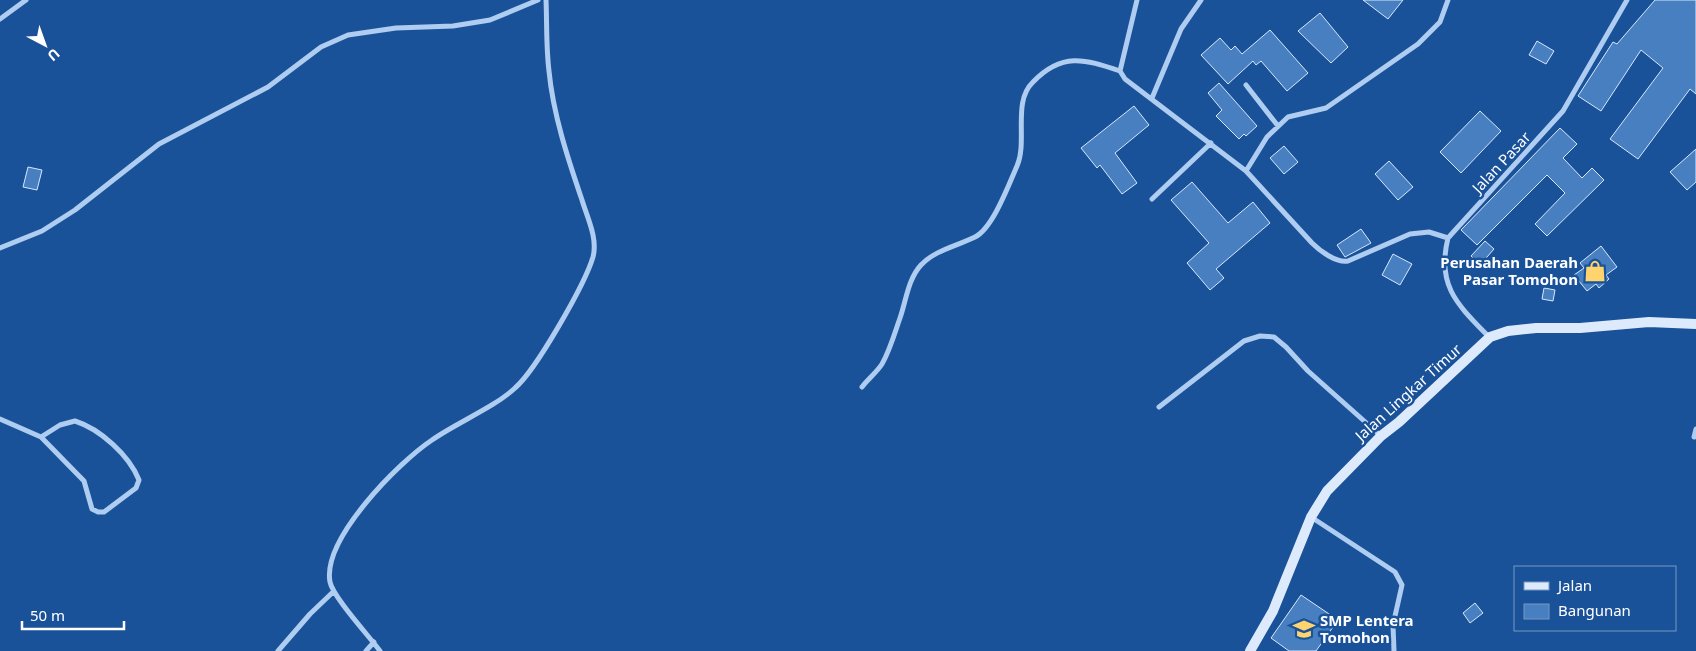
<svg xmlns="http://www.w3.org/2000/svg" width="1696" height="651" font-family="'Noto Sans',sans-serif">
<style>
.building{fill:#477fc1;stroke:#d6e7fc}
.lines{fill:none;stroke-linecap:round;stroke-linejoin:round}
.street{stroke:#aecdf1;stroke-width:5}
.secondary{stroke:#ddeafc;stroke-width:10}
.labels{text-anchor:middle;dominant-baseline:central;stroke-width:5;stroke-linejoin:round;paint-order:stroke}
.street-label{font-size:15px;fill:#fff;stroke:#1a5299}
.poi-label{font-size:15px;font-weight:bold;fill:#fff;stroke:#1a5299;text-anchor:end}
</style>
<rect width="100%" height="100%" fill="#1a5299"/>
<path class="building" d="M1363,0H1403L1388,19Z
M1655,0H1696V94L1690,89L1638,159L1610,139L1663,68L1641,50L1601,111L1578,96L1613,42L1617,44Z
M1320,13L1348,47L1331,63L1298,31Z
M1270,30L1308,73L1287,91L1261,61L1256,65L1253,61L1228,84L1201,55L1220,38L1231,50L1235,46L1242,54Z
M1537,41L1554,51L1546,64L1529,55Z
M1219,83L1257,126L1246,136L1244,134L1239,139L1216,116L1222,110L1208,93Z
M1134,106L1149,125L1115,153L1137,183L1122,194L1100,165L1097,168L1081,148Z
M1480,111L1501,131L1461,173L1440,152Z
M1560,128L1577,144L1563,158L1582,178L1592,168L1604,180L1547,236L1535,224L1565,193L1547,175L1477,245L1461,230Z
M1284,146L1298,162L1284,174L1270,158Z
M1696,149V182L1687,190L1670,172Z
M1389,161L1413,187L1398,200L1375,174Z
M28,167L42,170L37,190L23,187Z
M1192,182L1228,223L1253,202L1270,223L1216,269L1224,278L1210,290L1187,263L1209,243L1171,200Z
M1361,229L1371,243L1345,257L1337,245Z
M1485,241L1494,249L1480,265L1471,256Z
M1601,246L1617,267L1606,275L1609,279L1599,288L1596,284L1587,291L1574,275L1584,268L1580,263Z
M1393,254L1412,264L1400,285L1382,275Z
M1544,288L1555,290L1553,301L1542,299Z
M1301,595L1338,620L1316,651H1289L1271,638Z
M1475,603L1483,613L1470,623L1463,613Z"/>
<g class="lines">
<path class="street" d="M1137,0L1120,71L1125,79L1246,171
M1448,0L1440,22L1418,44L1326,108L1288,117L1267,137L1246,171L1312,243C1320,251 1336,263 1348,261L1410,234L1429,232L1448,238
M0,19L26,0
M1246,85L1278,126
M1152,98L1181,29L1201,0
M1152,199L1211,143
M0,248L42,231L75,210L159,144L268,87L321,47L348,35L396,28L453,26L490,20L538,0
M1489,337C1458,305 1436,286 1448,238L1563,111L1627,0
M862,387C868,379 877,372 882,364C890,350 895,332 900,318C906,301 908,279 921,265C935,250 957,246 975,237C993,228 1009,184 1017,166C1028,141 1012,102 1033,82C1062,52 1084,59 1120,71
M1159,407L1244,341L1260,336L1274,337L1286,347L1308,371L1381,436
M0,419L41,437
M75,421C100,429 129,455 139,480L136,488L104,512H98L92,509L84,481L41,437L60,425Z
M1694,437L1696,429
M1311,517L1395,572L1402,585L1393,625L1394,651
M278,651L310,614L333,592
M366,651L374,642
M380,651C369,636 333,597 330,582C322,539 399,462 432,440C456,423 495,407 515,388C536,370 585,284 593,257C598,238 587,217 582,200C568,159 553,114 549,71C546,47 547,23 546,0"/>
<path class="secondary" d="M1250,651L1273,611L1311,517L1327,491L1381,436L1399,422L1490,337L1508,331L1536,328H1580L1649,322L1696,324"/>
</g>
<defs>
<g id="shop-bare" transform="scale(1.725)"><path d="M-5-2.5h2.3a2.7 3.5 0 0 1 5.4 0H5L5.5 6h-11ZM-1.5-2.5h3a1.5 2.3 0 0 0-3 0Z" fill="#ffd46e" stroke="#1a5299" stroke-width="2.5" paint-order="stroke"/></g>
<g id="school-bare" transform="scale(1.725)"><path d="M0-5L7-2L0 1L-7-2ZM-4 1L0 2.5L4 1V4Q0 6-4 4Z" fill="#ffd46e" stroke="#1a5299" stroke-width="2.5" paint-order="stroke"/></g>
</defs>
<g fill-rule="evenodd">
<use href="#shop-bare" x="1595" y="271"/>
<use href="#school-bare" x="1304" y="629"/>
</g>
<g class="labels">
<g class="street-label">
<text transform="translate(1501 162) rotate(-47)">Jalan Pasar</text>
<text transform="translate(1408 392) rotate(-42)">Jalan Lingkar Timur</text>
</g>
<g class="poi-label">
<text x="1578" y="262">Perusahan Daerah<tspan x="1578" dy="17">Pasar Tomohon</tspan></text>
<text x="1320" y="620" text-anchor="start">SMP Lentera<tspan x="1320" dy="17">Tomohon</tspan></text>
</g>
</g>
<rect x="1514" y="566" width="162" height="65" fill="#1a5299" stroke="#7697c2"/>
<rect x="1524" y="582" width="25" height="8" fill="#ddeafc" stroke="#7697c2"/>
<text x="1558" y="591" font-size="15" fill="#ffffff">Jalan</text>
<rect x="1524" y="604" width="25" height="15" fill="#477fc1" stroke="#7697c2"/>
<text x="1558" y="616" font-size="15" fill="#ffffff">Bangunan</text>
<g transform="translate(45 45) rotate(139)" stroke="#1a5299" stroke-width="4" paint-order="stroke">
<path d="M0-4L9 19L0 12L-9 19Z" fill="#ffffff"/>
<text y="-8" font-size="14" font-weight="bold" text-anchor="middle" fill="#ffffff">U</text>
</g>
<path d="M22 621v8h102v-8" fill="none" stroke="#ffffff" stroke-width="2.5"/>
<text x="30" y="621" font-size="15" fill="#ffffff" stroke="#1a5299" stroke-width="4" paint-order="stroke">50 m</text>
</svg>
